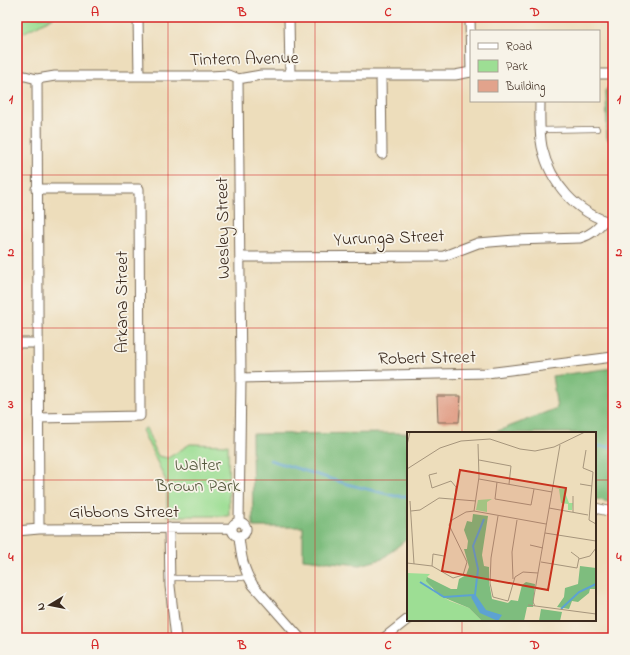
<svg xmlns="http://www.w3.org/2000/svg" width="630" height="655" font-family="'Indie Flower',sans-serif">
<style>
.green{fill:#9dde94;stroke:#6c8459}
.forest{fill:#7ebd7e;stroke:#5c744e}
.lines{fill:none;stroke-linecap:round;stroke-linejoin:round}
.stream{stroke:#5da2d2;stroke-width:2.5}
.building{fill:#e2a38c}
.service-casing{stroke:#796955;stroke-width:6}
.minor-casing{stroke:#796955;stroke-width:11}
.service{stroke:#fff;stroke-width:4.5}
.minor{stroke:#fff;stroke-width:9}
.grid{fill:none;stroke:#d62828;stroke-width:1;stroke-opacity:0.55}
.labels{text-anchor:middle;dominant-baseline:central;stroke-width:3.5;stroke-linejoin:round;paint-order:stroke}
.street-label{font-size:18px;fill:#3b2a1e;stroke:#f7f3e8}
.park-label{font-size:18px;fill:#54573c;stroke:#f7f3e8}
.inset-river{fill:none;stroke:#5da2d2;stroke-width:2}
.inset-road{fill:none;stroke:#a6957c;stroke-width:1}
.view{fill:#c8321e;fill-opacity:0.15;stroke:#c8321e;stroke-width:2}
.inset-edge{fill:none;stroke:#3b2a1e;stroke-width:2}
.neatline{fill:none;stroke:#d62828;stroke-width:1.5}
.grid-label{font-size:13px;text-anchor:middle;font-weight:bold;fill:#d62828}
</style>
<rect width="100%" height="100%" fill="#f7f3e8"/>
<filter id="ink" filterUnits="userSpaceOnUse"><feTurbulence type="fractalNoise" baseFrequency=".025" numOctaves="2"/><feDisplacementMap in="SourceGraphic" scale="8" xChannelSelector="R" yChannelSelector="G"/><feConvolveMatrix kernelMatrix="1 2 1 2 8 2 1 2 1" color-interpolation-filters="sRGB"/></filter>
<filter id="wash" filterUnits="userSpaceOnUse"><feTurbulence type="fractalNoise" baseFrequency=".012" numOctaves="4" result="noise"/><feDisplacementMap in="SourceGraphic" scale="16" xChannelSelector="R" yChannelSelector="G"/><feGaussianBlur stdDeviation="0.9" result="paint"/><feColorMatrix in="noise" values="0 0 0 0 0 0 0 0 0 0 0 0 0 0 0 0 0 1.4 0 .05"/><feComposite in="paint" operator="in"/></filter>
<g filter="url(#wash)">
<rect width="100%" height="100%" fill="#edddbb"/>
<path class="green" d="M17,17H54L17,36Z
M146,428L158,456L168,458L190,444L228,445L229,516H167V483L142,430Z"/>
<path class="forest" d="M611,84H613V146L607,138L606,90Z
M613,368V503L595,499V433H493L557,408L552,376Z
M408,433V538L382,559L360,565L303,559V527H253L252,434Z"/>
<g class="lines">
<path class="stream" d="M595,446L613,447
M270,460L347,484L395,496H408"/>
</g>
<g id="blocks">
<path class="building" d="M437,396H461L459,422H438Z"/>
</g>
</g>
<g filter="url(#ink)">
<use href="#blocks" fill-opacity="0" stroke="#796955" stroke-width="1"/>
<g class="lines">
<g class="service-casing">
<path id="service" d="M540,130L597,129
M169,578H240L248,577"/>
</g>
<g class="minor-casing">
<path id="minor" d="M138,17L139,76
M289,17L290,75
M470,17L471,72
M599,74H613
M381,75L382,154
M17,76H25L37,79L55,76H210L228,75L238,79L261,75H455L471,72
M37,79L39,529
M238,79L241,378L239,522
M540,101C540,116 539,132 542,147C550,183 577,214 613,223
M36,189H139L140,416L38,418
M240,257L444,256L478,243L515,240L580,238C591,235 597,229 604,221
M17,343H37
M241,378L487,373L613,357
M595,508L613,512
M232 529a7 7 0 1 1 14 0a7 7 0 1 1-14 0Z
M169,528L170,586L176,638
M17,531L39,529L232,528
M239,537C241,555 243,569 253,585L300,638
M384,638L408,619"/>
</g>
<use href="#service" class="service"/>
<use href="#minor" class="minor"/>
</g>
</g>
<path class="grid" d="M168,17V638M315,17V638M462,17V433M17,175H613M17,328H613M17,480H408M595,480H613M462,620V638"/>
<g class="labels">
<g class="street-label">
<text transform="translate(244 60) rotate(-1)">Tintern Avenue</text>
<text transform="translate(224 228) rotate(-91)">Wesley Street</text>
<text transform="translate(389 239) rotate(-2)">Yurunga Street</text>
<text transform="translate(123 302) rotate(-90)">Arkana Street</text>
<text transform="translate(427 359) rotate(-1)">Robert Street</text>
<text x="124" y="513">Gibbons Street</text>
</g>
<g class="park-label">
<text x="198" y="466">Walter<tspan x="198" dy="21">Brown Park</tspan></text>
</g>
</g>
<g transform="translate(407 432)">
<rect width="189" height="189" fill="#edddbb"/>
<path d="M148,56L160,57L159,63L162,71H166L165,78H161V72L154,71L152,57ZM85,67L80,70V80L69,78L71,68ZM0,141L23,142L20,145L26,159L43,169L62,176L75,189H0Z" fill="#9dde94"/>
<path d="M66,82L81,84L75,123L77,134L82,135V150L85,167L101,171L104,168L111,169L115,153L119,150L128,152L126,175H120L117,189H75L62,176L33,164L19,149L20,145L44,157H50L52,147L59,143L62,135L57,117H60L61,109L57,98L60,89L65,90ZM173,134L189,136V157H183L182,161L171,170L165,169L162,177L150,175L157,165L158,156L171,152ZM134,177L155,180L153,189H132Z" fill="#7ebd7e"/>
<path d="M68,162L79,178L95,183L91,189L73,181L64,165Z" fill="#5da2d2"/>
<path class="inset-river" d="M13,150L37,165L67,163M68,163L71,137L66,114L77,87M154,177L172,160L189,152"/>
<path class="inset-road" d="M0,13L3,0M179,18L176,36L186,40L182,88L189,92M72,28L104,34L102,52M0,37L33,16L54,9L83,7L113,17L128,19L147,15L178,0M30,41L22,43L25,56L44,49L49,55L48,66M72,47L145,60M90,50L88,67L124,73L127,57M173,52L185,54M166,64V80M3,69L7,132M142,76L181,83M4,79L13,78L32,66L69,69M67,79L72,45L71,12M91,84L84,126L83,151L86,165L101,169L108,145L116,140L131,141M138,101L189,109M123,113L136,116M172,127L183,124L189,116M134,130L170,136L172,126L164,120M0,131L25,134L46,146L56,143L60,130L42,93L45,88L59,80L67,79L139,92M25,134L26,122L37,124M106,147L105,120L110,88M121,173L189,182M128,174L126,170L153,13"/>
<path class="view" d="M53,38L159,56L141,158L35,139Z"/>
<rect width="189" height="189" class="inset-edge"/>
</g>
<rect width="630" height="655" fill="none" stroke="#f7f3e8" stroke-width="44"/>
<rect x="470" y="30" width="130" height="72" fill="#f7f3e8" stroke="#aca397"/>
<rect x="478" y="43" width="20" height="6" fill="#ffffff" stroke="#aca397"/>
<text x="506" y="50" font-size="12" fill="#3b2a1e">Road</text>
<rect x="478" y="60" width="20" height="12" fill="#9dde94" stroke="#aca397"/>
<text x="506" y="70" font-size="12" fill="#3b2a1e">Park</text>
<rect x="478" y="80" width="20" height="12" fill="#e2a38c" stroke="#aca397"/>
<text x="506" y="90" font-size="12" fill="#3b2a1e">Building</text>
<g transform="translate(50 605) rotate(260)" stroke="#f7f3e8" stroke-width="3" paint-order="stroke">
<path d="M0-3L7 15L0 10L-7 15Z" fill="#3b2a1e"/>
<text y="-6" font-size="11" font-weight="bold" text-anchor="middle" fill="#3b2a1e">N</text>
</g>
<rect x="22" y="22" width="586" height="611" class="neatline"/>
<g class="grid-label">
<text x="95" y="16">A</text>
<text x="242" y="16">B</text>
<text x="388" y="16">C</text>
<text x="535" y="16">D</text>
<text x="11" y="103">1</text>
<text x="619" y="103">1</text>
<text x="11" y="256">2</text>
<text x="619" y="256">2</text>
<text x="11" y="408">3</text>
<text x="619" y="408">3</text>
<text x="11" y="561">4</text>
<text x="619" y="561">4</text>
<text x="95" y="649">A</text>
<text x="242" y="649">B</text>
<text x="388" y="649">C</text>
<text x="535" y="649">D</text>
</g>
</svg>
